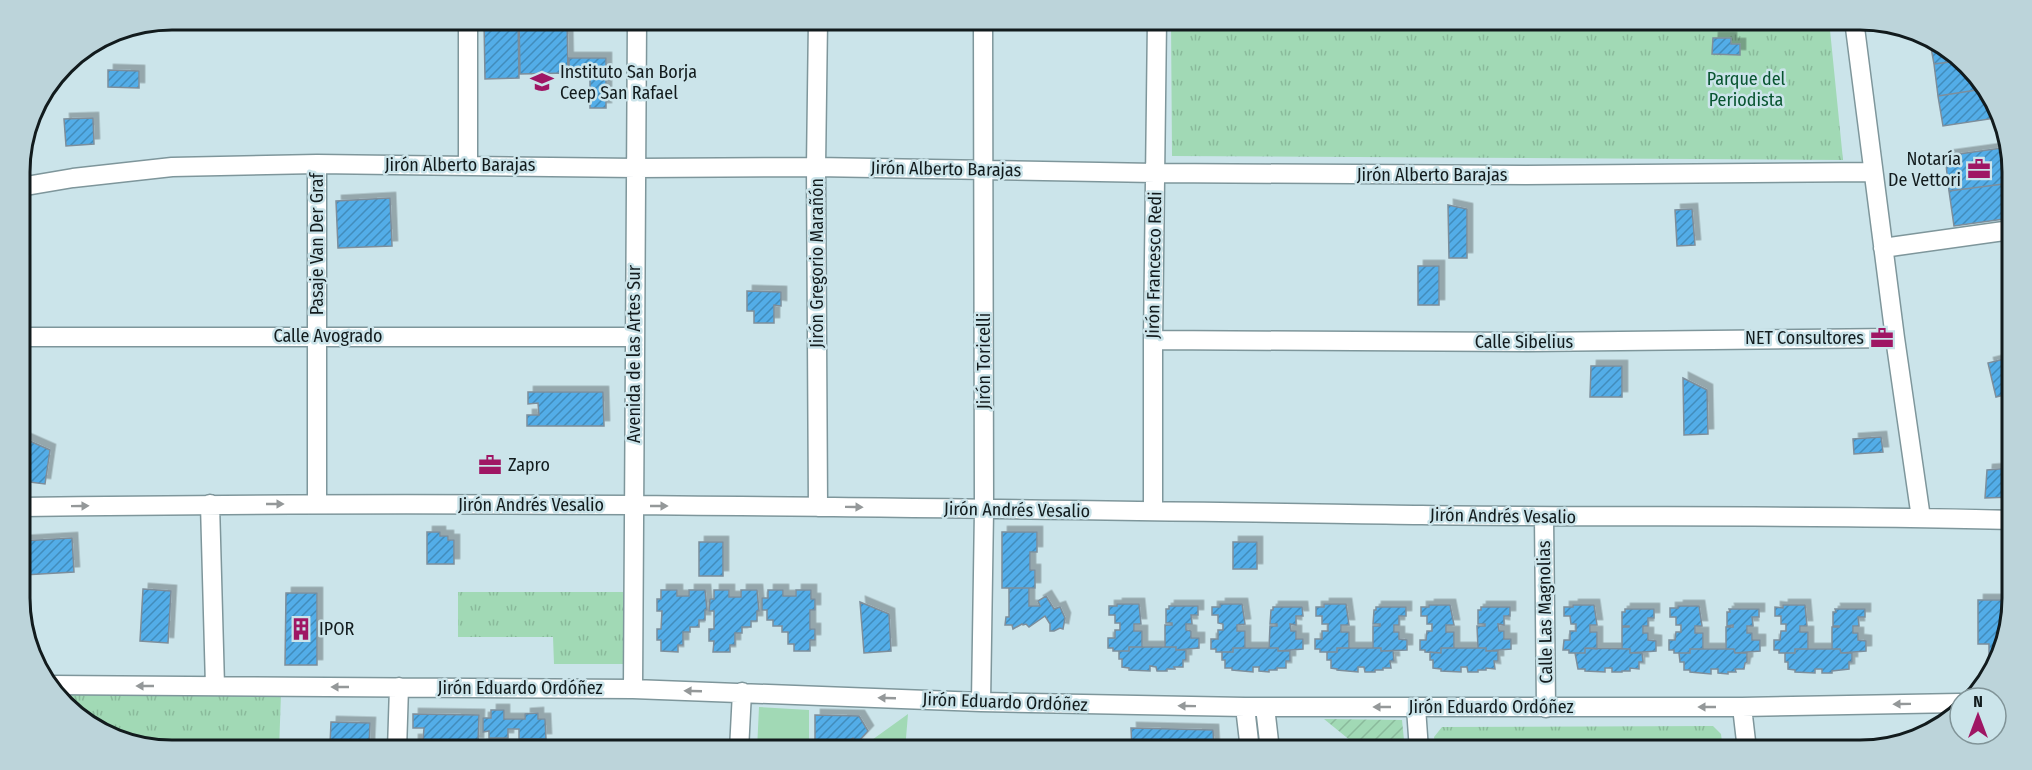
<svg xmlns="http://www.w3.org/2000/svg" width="2032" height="770" font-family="'Fira Sans Condensed',sans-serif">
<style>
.grass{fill:url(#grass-tufts)}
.garden{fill:url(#garden-furrows)}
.pitch{fill:#a1d9b5}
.building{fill:url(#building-hatch);stroke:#7d8e9b;stroke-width:1.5;filter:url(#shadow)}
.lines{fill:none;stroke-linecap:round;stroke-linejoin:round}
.street-casing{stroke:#7e969b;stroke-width:21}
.street{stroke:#fff;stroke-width:18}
.oneway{fill:#949899}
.labels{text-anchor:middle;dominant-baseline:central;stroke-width:5;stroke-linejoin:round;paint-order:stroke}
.poi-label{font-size:18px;fill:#121b1d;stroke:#cbe4ea;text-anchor:start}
.park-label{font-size:18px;fill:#085430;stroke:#cbe4ea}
.street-label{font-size:18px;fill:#121b1d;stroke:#cbe4ea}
.rim{fill:none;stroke:#121b1d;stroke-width:3}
</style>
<defs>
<pattern id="grass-tufts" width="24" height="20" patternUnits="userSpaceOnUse" patternTransform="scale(1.5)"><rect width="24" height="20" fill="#a1d9b5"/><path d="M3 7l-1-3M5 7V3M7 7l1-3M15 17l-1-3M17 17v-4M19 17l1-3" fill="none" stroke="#8aba9b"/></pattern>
<pattern id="garden-furrows" width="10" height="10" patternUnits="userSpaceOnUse" patternTransform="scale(1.5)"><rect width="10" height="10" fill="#a1d9b5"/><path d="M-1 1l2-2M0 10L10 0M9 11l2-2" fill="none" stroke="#8aba9b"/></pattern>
<pattern id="building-hatch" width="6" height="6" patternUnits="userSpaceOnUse" patternTransform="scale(1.5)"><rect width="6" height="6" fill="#52ade8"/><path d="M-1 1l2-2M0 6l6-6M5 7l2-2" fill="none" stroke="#438cbb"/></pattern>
<filter id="shadow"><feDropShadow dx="5.5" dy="-5.5" stdDeviation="0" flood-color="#0004"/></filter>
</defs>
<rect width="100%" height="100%" fill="#cbe4ea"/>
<path class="grass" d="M1171,20H1829L1843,160L1172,156Z
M458,592H623V664H554L553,637H458Z
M54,691L281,694L279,750H172L123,742L57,698Z
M1713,726L1721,734L1723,750H1436L1434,737L1442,727Z"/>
<path class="garden" d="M1324,719L1402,720L1405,750H1362Z"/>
<path class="pitch" d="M759,707L809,710V750H757Z
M908,714L905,750H858Z"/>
<path class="building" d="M484,20H518L519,78L485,79Z
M519,20H567L568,73L520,74Z
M1713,38H1731V44H1740V55L1712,54Z
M1930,42L1958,61L1934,64Z
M569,58H606V108H590V76H569Z
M1958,61L1975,72L1983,89L1938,96L1934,64Z
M108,70L139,71V88L108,87Z
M1983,89L1996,118L1943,126L1938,96Z
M93,118L94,144L66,146L64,119Z
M2009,147L2011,152V183L1949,191L1945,156Z
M2011,183V218L1954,226L1949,191Z
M390,198L392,246L338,248L336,201Z
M1448,205L1467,209V258H1449Z
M1692,209L1695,245L1677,246L1675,210Z
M1418,266H1439V305H1418Z
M747,291L781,292V306L774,305V323H754V311H747Z
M2012,357V393L1996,397L1988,363Z
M1591,366H1622V397H1590Z
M1683,378L1707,390L1708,434L1684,435Z
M528,392H603L604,426H527V415H539L538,403L528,404Z
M1881,437L1883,452L1854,454L1853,439Z
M25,439L50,450L45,484L22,481L21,466Z
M2012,468V497L1985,498L1987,470Z
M427,532H440V536H448V540H454V564H427Z
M1002,532H1037V552H1030V570H1035V588H1002Z
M72,538L74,572L24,575L22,541Z
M699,542H723V576H699Z
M1233,542H1257V569H1233Z
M1009,588H1029V606H1040L1038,601L1046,596L1054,609L1060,607L1065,618L1063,629L1060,628L1054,631H1050V624L1045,616L1029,627L1026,624L1023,625L1022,624L1013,629L1012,625H1005L1006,617H1009Z
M143,589L171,591L168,643L140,641Z
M661,590H677V596H689V590H705L707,610H705V620H699V627H690V632H683V645H678V652L661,651V640H657V629H661L662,611H657V599H661Z
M661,590H677V596H689V590H705L707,610H705V620H699V627H690V632H683V645H678V652L661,651V640H657V629H661L662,611H657V599H661Z
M714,590H729V597H741V590H757L759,611H757V621H751V627H742V633H735V645H730V652H713L714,641H709V629H714V611H709L710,599H714Z
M714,590H729V597H741V590H757L759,611H757V621H751V627H742V633H735V645H730V652H713L714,641H709V629H714V611H709L710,599H714Z
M768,590H783V596H796V590H811V599H815V610H810V629H815V640H810V651H794V644H788V632H782V626H773V620H767V610H762V598H768Z
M768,590H783V596H796V590H811V599H815V610H810V629H815V640H810V651H794V644H788V632H782V626H773V620H767V610H762V598H768Z
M286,593H317V665H285Z
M1978,600H2012L2004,647L1989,668V644H1978Z
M860,602L889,614L891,651L864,653Z
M1117,604H1139L1141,624H1134V631H1142V647H1129V651H1113V648H1108V638H1115V630H1120V623H1115V615H1109V606H1117Z
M1220,604H1242L1245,624L1237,625V631H1245V648H1233V652H1216V649H1211V639H1218V630H1223V624L1218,623V615H1212V607H1220Z
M1324,604H1346L1349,625H1341V632H1349V648H1337V652H1320V649H1315V639H1322V631H1328V624H1322V616H1316V607H1324Z
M1429,605H1450L1454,625H1446V632H1454V648H1441V653L1425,652V650H1420V640H1426L1427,631H1432V624H1427V616H1421V607H1429Z
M1573,605H1594L1597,625H1590V632H1597V649L1585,648V653H1569V650H1563L1564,640H1570V631H1576V624H1571L1570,616H1564V607H1573Z
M1783,605H1805L1807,626H1800V632H1808V649H1795V653H1779V650H1774V640H1780L1781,631H1786V624H1781V616H1775V607L1783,608Z
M1169,606H1198V615H1191L1192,624H1186V630L1191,631V638H1199V648L1176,650V647H1165V625H1172V623H1166V609H1169Z
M1678,606H1699L1702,626H1695V633H1703V649H1690V653H1674V650H1669V640H1675L1676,632H1681V625H1676V617H1670V608H1678Z
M1273,607H1302L1303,616H1296V625L1290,624L1291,631H1296V639H1303V649L1278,651V648H1269L1270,626H1277V624H1270L1271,610H1273Z
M1376,607H1406V616H1399V625H1394V632H1399V639L1407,640V650L1381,651V648H1373V626H1380V624H1373L1374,610H1376Z
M1481,607H1510V616H1504V625L1498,624L1499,631H1504V639H1511V649L1486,651V648H1478L1477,626H1485V624H1478V610H1481Z
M1625,609H1654V618H1648V626H1643V633H1648V640L1656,641V651L1630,653V649H1622V627H1629V626H1622V612H1625Z
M1729,609H1759V617H1752L1753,626H1747V633H1752V640H1760V651L1735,653L1734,649H1726V627H1733V625L1727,626V612H1730Z
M1835,609H1865V617H1858L1859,626H1853V633H1858V640L1866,641V651L1841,653L1840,649H1832V627H1839V626H1833V612H1836Z
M1129,647H1176V650H1186V660H1183V667H1174L1175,669H1167V671H1157L1156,667L1150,666V671L1129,670V668L1122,667V659H1119V651H1129Z
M1233,648H1278V651H1290V661H1286V668H1277V670H1269V672L1259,671V667H1253V672L1232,670V668H1225V660H1222V652H1233Z
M1337,648H1381V651H1393L1394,661H1390L1391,668H1383V670H1375V672H1365L1364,667H1358V672L1337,670V669L1331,668V660H1327V652H1337Z
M1441,648H1486V651H1498V661H1494L1495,669L1486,668V670H1478V672H1468L1467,667H1461V672L1441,671V669L1433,668V660H1430V652L1441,653Z
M1585,648L1630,649V653H1642L1643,662H1639V669L1630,668V671H1622V672H1612V668H1605V672L1585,671V669H1578L1575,653H1585Z
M1690,649H1734L1735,653H1747V662L1745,663L1744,669H1735L1736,672H1728V674L1718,673V669H1711V674L1690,672V670H1684V662H1680L1679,653H1690Z
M1795,649H1840L1841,653H1852V662H1849V669L1832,671V673H1822V669H1815V673L1795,672V670L1788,669V662H1785V653H1795Z
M491,710H504V719H525V714L538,713V719H545L546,739H519V729H508V738H489V731L483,732V718H491Z
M413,714L479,715L478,743L456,742V750H413V740H423L424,728H413Z
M815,715L859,716L868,731L856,744L853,738L850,740L855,750H831L828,744V750H815Z
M331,722L370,723L369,746L330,745Z
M1131,728L1213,730L1214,750H1132Z
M482,745H516V750H482Z"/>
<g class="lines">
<g class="street-casing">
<path id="street" d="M1854,20L1895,338L1921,518
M317,164V504
M468,165V20
M20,187L73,178L172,167L317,164L636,168L816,167L1155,173L1526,175L1873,172
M1883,248L2011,230
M21,337H635
M1153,340L1529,342L1895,338
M210,504L215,686
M22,507C488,500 955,508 1422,515C1619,518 1816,514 2012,520
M818,507L816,167L818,20
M1153,511V340L1157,20
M1544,517L1546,708
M51,685L633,689L981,702L1245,707H1742L1960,703
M633,689L637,20
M981,702L984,510L983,20
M1245,707L1250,750
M1265,707L1270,750
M1742,707L1747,750
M1416,708L1419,750
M397,750L399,687
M739,750L742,692"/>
</g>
<use href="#street" class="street"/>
</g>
<defs><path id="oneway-solid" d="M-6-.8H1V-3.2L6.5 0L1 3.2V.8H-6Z" transform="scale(1.5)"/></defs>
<g class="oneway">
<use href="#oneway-solid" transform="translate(275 504)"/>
<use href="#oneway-solid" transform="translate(80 506) rotate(-1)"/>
<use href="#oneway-solid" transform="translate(659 506)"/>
<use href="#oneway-solid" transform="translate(854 507) rotate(1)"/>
<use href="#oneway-solid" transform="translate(145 686) rotate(180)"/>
<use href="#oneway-solid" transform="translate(340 687) rotate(-180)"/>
<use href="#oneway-solid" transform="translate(693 691) rotate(-178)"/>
<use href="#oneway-solid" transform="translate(887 698) rotate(-178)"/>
<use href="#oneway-solid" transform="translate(1902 704) rotate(179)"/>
<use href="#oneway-solid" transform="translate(1187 706) rotate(-179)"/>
<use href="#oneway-solid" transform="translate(1382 707) rotate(-180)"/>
<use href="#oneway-solid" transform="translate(1707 707) rotate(180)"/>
</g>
<defs>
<g id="school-bare" transform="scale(1.8)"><path d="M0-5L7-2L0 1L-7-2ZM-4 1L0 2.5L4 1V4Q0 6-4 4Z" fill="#9f1664" stroke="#cbe4ea" stroke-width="2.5" paint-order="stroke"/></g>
<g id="office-bare" transform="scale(1.8)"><path d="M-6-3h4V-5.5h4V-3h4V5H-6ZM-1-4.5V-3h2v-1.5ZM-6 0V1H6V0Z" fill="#9f1664" stroke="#cbe4ea" stroke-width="2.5" paint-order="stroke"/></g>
<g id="building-bare" transform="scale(1.8)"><path d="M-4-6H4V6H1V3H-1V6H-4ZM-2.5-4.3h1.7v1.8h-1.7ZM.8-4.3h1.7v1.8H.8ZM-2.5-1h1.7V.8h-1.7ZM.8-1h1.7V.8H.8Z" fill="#9f1664" stroke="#cbe4ea" stroke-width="2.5" paint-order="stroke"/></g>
</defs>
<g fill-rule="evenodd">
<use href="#school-bare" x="542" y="82"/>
<use href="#office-bare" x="1979" y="169"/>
<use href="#office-bare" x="1882" y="338"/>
<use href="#office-bare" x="490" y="465"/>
<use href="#building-bare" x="301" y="629"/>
</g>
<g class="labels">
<g class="poi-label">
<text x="560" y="72">Instituto San Borja<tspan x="560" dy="21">Ceep San Rafael</tspan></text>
<text x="1961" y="159" text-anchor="end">Notaría<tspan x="1961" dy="21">De Vettori</tspan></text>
<text x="1864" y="338" text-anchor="end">NET Consultores</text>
<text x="508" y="465">Zapro</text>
<text x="319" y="629">IPOR</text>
</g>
<g class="park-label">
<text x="1746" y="79">Parque del<tspan x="1746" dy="21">Periodista</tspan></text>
</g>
<g class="street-label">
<text x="460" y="165">Jirón Alberto Barajas</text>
<text transform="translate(946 169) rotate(1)">Jirón Alberto Barajas</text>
<text x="1432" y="175">Jirón Alberto Barajas</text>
<text transform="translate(317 244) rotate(-90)">Pasaje Van Der Graf</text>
<text transform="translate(817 263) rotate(-90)">Jirón Gregorio Marañón</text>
<text transform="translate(1154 265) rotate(-89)">Jirón Francesco Redi</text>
<text x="328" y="336">Calle Avogrado</text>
<text x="1524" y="342">Calle Sibelius</text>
<text transform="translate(634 354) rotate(-90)">Avenida de las Artes Sur</text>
<text transform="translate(984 361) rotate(-90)">Jirón Toricelli</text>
<text x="531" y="505">Jirón Andrés Vesalio</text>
<text transform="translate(1017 510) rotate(1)">Jirón Andrés Vesalio</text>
<text transform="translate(1503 516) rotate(1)">Jirón Andrés Vesalio</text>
<text transform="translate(1545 612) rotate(-91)">Calle Las Magnolias</text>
<text x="520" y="688">Jirón Eduardo Ordóñez</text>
<text transform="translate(1005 702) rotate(2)">Jirón Eduardo Ordóñez</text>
<text x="1491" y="707">Jirón Eduardo Ordóñez</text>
</g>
</g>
<path d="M0 0H2032V770H0ZM172 30H1860A142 142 0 0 1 2002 172V598A142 142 0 0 1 1860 740H172A142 142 0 0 1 30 598V172A142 142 0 0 1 172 30Z" fill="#bcd4da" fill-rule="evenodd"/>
<path class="rim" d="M172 30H1860A142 142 0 0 1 2002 172V598A142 142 0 0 1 1860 740H172A142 142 0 0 1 30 598V172A142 142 0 0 1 172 30Z"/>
<g transform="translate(1978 716)"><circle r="28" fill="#cbe4ea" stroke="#819498" stroke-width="1.5"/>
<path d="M0-4.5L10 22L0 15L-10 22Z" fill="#9f1664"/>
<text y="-9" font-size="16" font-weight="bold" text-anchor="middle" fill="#121b1d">N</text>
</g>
</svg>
